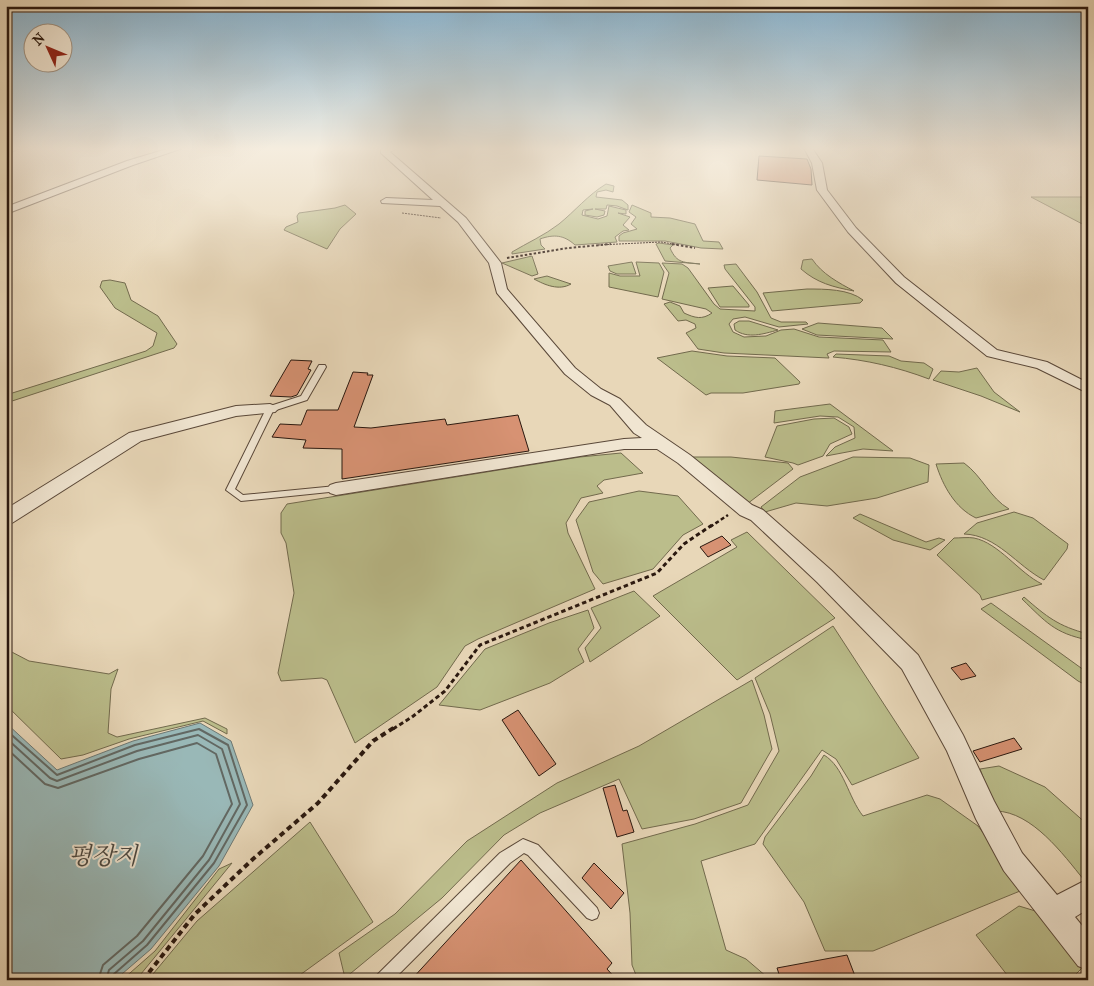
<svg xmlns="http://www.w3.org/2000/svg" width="1094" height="986" font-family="'IM FELL French Canon','Noto Serif KR',serif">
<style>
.green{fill:#bbbd8b;stroke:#726a4d}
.water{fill:#99b8b7;stroke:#6d7874}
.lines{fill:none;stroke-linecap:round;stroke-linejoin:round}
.shore{stroke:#626863;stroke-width:2}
.building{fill:#d79273;stroke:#2a180f}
.lane-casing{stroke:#5a4839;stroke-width:2}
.street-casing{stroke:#5a4839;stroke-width:2}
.path-far4{stroke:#2a180f;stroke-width:1;stroke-dasharray:2 1;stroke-linecap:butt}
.path-far3{stroke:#2a180f;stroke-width:2;stroke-dasharray:2.5 2;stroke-linecap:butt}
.path-far2{stroke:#2a180f;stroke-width:2.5;stroke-dasharray:4 2.5;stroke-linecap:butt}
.path-far1{stroke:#2a180f;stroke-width:3;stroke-dasharray:4.5 3;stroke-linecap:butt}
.path{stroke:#2a180f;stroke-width:4;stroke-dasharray:5.5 4;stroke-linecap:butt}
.lane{fill:#f0e5d1;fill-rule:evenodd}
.street{fill:#f0e5d1;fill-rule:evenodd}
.labels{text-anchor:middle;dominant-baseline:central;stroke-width:4;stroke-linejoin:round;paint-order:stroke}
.near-water-label{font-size:24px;font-style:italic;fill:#4b4841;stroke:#f0e5d1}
</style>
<rect width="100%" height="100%" fill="#e8d7b8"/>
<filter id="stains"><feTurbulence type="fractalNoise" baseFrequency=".004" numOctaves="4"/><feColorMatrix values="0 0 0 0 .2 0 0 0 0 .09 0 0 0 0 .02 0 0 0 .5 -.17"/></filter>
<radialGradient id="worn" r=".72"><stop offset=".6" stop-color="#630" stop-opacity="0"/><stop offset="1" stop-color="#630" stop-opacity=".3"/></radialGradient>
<path class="green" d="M606,184L614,186L613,192L606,190L597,192L596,197L622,200L628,205V210L617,206L607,205L606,209H595L605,211L604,215L597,217L585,215V211L593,209L583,210L582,215L598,219L607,216L609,206L626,210V214L618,213L630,217L623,225L629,230L623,231L615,237L617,242L575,245C564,235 554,234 540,239L541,245L545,249L512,254V252C527,243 545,235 559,224C575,211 588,195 606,184Z
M1031,197H1088V227Z
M345,205L356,214L340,229L327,249L284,230L286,227L298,222L297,216L299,213L335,208Z
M632,205L651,213V217L670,218L695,224L703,241L719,242L723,249L701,248L665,241H619V236L623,233L637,229L631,224L636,217L629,212Z
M659,243L673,245L670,248C677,264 684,262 700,264L665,261L656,244Z
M532,256L538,274L532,276L502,263Z
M812,259C822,274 839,283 854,291C833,287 817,283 801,269L803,260Z
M632,262L636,274H617L610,271L608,266Z
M636,262L659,263L664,272L658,297L609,287V273L620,276H640Z
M662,263L682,264L688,268L714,304L720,309L755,311V307L725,269L724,265L736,264L757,292L771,318L781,322H806L808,324L779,327L745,317L733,319L729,324L733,332L744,337L766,336L781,330L794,329L819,337L883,340L891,352L834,351L827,354L829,358L724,353L698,349L686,333L696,328L695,324L686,320L678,321L664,304L670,302L680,306L684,313C695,318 702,320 712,313L706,309L662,299L669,273Z
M547,276L571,284C559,291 545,285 534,279Z
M110,280L125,283L131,300L158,316L177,344L174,348L6,403V395L146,351L153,346L157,333L115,308L100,287L102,281Z
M733,286L749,305V307H720L708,288Z
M807,289C825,289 849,289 863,300L860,303L772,311L763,293Z
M739,321H749L778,330C763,334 748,339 735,330L734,324Z
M818,323L882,328L893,339L817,335L802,329Z
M692,351L727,356L775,358L800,382L799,384L743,393H711L706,395L657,358Z
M836,354L889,356L901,361L924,363L933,369L929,379C897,367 867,360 833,357Z
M977,368L994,392L1020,412L981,396L933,380L941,371L959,372Z
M830,404L893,451L863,449L826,456L835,447L855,438L854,427L838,417L820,416L774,423L775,411Z
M834,418L849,427L852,434L830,444L823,456L798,465L793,463L765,457L777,426L814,419Z
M621,453L643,473L604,480L597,486L603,493L581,498L566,523L568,533L595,589L478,639L465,646L437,687L355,743L327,680L322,678L281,681L278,673L294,593L286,543L281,533V513L287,504L580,457Z
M689,457H731L788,463L793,469L747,504Z
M853,457L910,458L929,465L928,482L877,498L827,506L796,503L765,512L761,507L800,477Z
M964,463C982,476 990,498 1009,509L976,518C955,508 943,486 936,464Z
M639,491L678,496L703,524L683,535L653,569L603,584L593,572L576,520L589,502Z
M1014,512L1033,518L1068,544L1067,549L1044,580C1017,566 997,535 964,534L977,523Z
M860,514L926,542L939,538L945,540L930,550L893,540L853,518Z
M747,532L835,618L737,680L653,596L737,547L731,540Z
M954,538C960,538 968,537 974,538C999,543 1019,573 1042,584L982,600L980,595L937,555Z
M634,591L660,616L590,662L585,648L601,628L591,608Z
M1024,597C1047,617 1058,626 1088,634V640C1054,633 1046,622 1022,599Z
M991,603L1088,673V679L1082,683L1078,681L981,609Z
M588,610L594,628L578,649L584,662L550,683L480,710L439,705L485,649L549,623Z
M833,626L919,758L852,785L836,759L822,750L755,844L701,861L726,950L746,959L767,977L765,980H638L632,965L630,913L622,844L695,824L748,805L779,751L770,714L755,678Z
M6,649L29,661L109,674L118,669L111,689L108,733L117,737L205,718L227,729V734L203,721L129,739L83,755L61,759L6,705Z
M752,680L764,715L772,749L741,803L694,819L642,829L619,779L540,813L504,835L442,898L345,978L339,953L395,914L467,841L557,783L639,746Z
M824,755C844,767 848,797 863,816L927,795L940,799L978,826L1025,889L873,951H825L804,902L763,844L765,837L811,776Z
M999,766L1045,787L1088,825V879L1084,880C1063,854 1032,812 996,811L980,769Z
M310,822L373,922L293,980H148L197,921Z
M232,863L136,980H122L155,951L219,869Z
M1019,906L1042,913L1086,964L1070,980H1011L976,935Z"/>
<path class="water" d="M6,723L57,770L133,741L200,723L231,741L253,805L219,866L151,949L115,980H6Z"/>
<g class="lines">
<path class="shore" d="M6,730L57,775L135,745L199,729L228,745L247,805L214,863L147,945L114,974L112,980
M6,738L50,778L57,781L137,751L198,735L222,749L240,804L209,860L143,941L109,970L106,980
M6,748L45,784L58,788L139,759L197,743L216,754L232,804L203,856L137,936L103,965L98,980"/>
</g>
<path class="building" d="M759,156L807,159L811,169L812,185L757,180Z
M291,360L312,361L308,369L311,370L297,395L291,397L270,396Z
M353,372L368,373L367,375H373L354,427L371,428L445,419L447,425L518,415L529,451L342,479V449L303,448L306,440L272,437L280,424L301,425L307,410H338Z
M722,536L731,545L708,557L700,547Z
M966,663L976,676L961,680L951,668Z
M518,710L556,764L539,776L502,720Z
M1014,738L1022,749L980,762L973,751Z
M615,785L623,811L627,810L634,832L617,837L603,788Z
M521,860L612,963L607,969L617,980H411Z
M594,863L624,893L611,909L582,878Z
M847,955L855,976L837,980H781L777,968Z"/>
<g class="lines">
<g class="lane-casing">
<path id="lane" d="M319,365H325L326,367L307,400L273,411L235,489L243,495L336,486L340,489L339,491L241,501L226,490L266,409L267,407L301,396Z
M523,839L538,845L597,908L599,913L597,918L592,920L587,918L528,855L524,853L510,863L393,980H375L377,975L500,853Z"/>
</g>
<g class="street-casing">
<path id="street" d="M6,148H20L6,154Z
M170,148H183L133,165L6,214V207L127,161Z
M385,148H397L390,152L466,218L501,263L507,289L575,368L601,389L620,399L646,425L690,455L752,505L763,510L831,570L918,655L963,735L994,801L1022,853L1057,895L1088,879V909L1075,917L1088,933V970L1078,966L1004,871L976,819L947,751L902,669L817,582L751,520L740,515L678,463L657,449H624L336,495L330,493L327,489L330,485L336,483L624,439L642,438L634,433L610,405L591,395L565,374L497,293L489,263L458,222L440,206L382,203L381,201L386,198L433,200L381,153V149Z
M804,148H812L822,163L827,190L856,228L904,277L997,350L1047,362L1088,383V393L1037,368L987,356L896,283L848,232L817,190L812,163Z
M270,404L275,406L278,409L275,412L236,416L141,441L12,523L6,525V509L129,433L236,406Z"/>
</g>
<path class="path-far4" d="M402,213L441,218
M598,245L661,242L679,245"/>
<path class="path-far3" d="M672,244L695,248
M507,258L568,248L611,244"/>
<path class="path-far2" d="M710,527L728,515"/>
<path class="path-far1" d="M393,729L412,717L445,691L480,645L657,573L684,544L712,525"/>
<path class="path" d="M143,980L195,914L253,859L318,803L373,741L395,727"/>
<use href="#lane" class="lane"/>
<use href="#street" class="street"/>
</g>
<linearGradient id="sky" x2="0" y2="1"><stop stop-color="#88b6d4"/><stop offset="0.52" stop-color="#f5eddf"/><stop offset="1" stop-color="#f5eddf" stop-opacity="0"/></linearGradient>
<rect width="1094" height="286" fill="url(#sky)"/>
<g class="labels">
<g class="near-water-label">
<text x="103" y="856">평장지</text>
</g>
</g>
<rect width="1094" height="986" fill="none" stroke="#e8d7b8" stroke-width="25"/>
<rect x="8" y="8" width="1079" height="971" fill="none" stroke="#2a180f" stroke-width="2.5"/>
<rect x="12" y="12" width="1069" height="961" fill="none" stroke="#2a180f"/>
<g transform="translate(48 48) rotate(314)"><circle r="24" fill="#f0e5d1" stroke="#a19383"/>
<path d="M0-4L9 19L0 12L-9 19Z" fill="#8f2418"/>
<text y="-8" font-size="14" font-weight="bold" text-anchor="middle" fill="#2a180f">N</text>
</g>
<rect width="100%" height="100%" filter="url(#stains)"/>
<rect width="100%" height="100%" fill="url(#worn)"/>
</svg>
